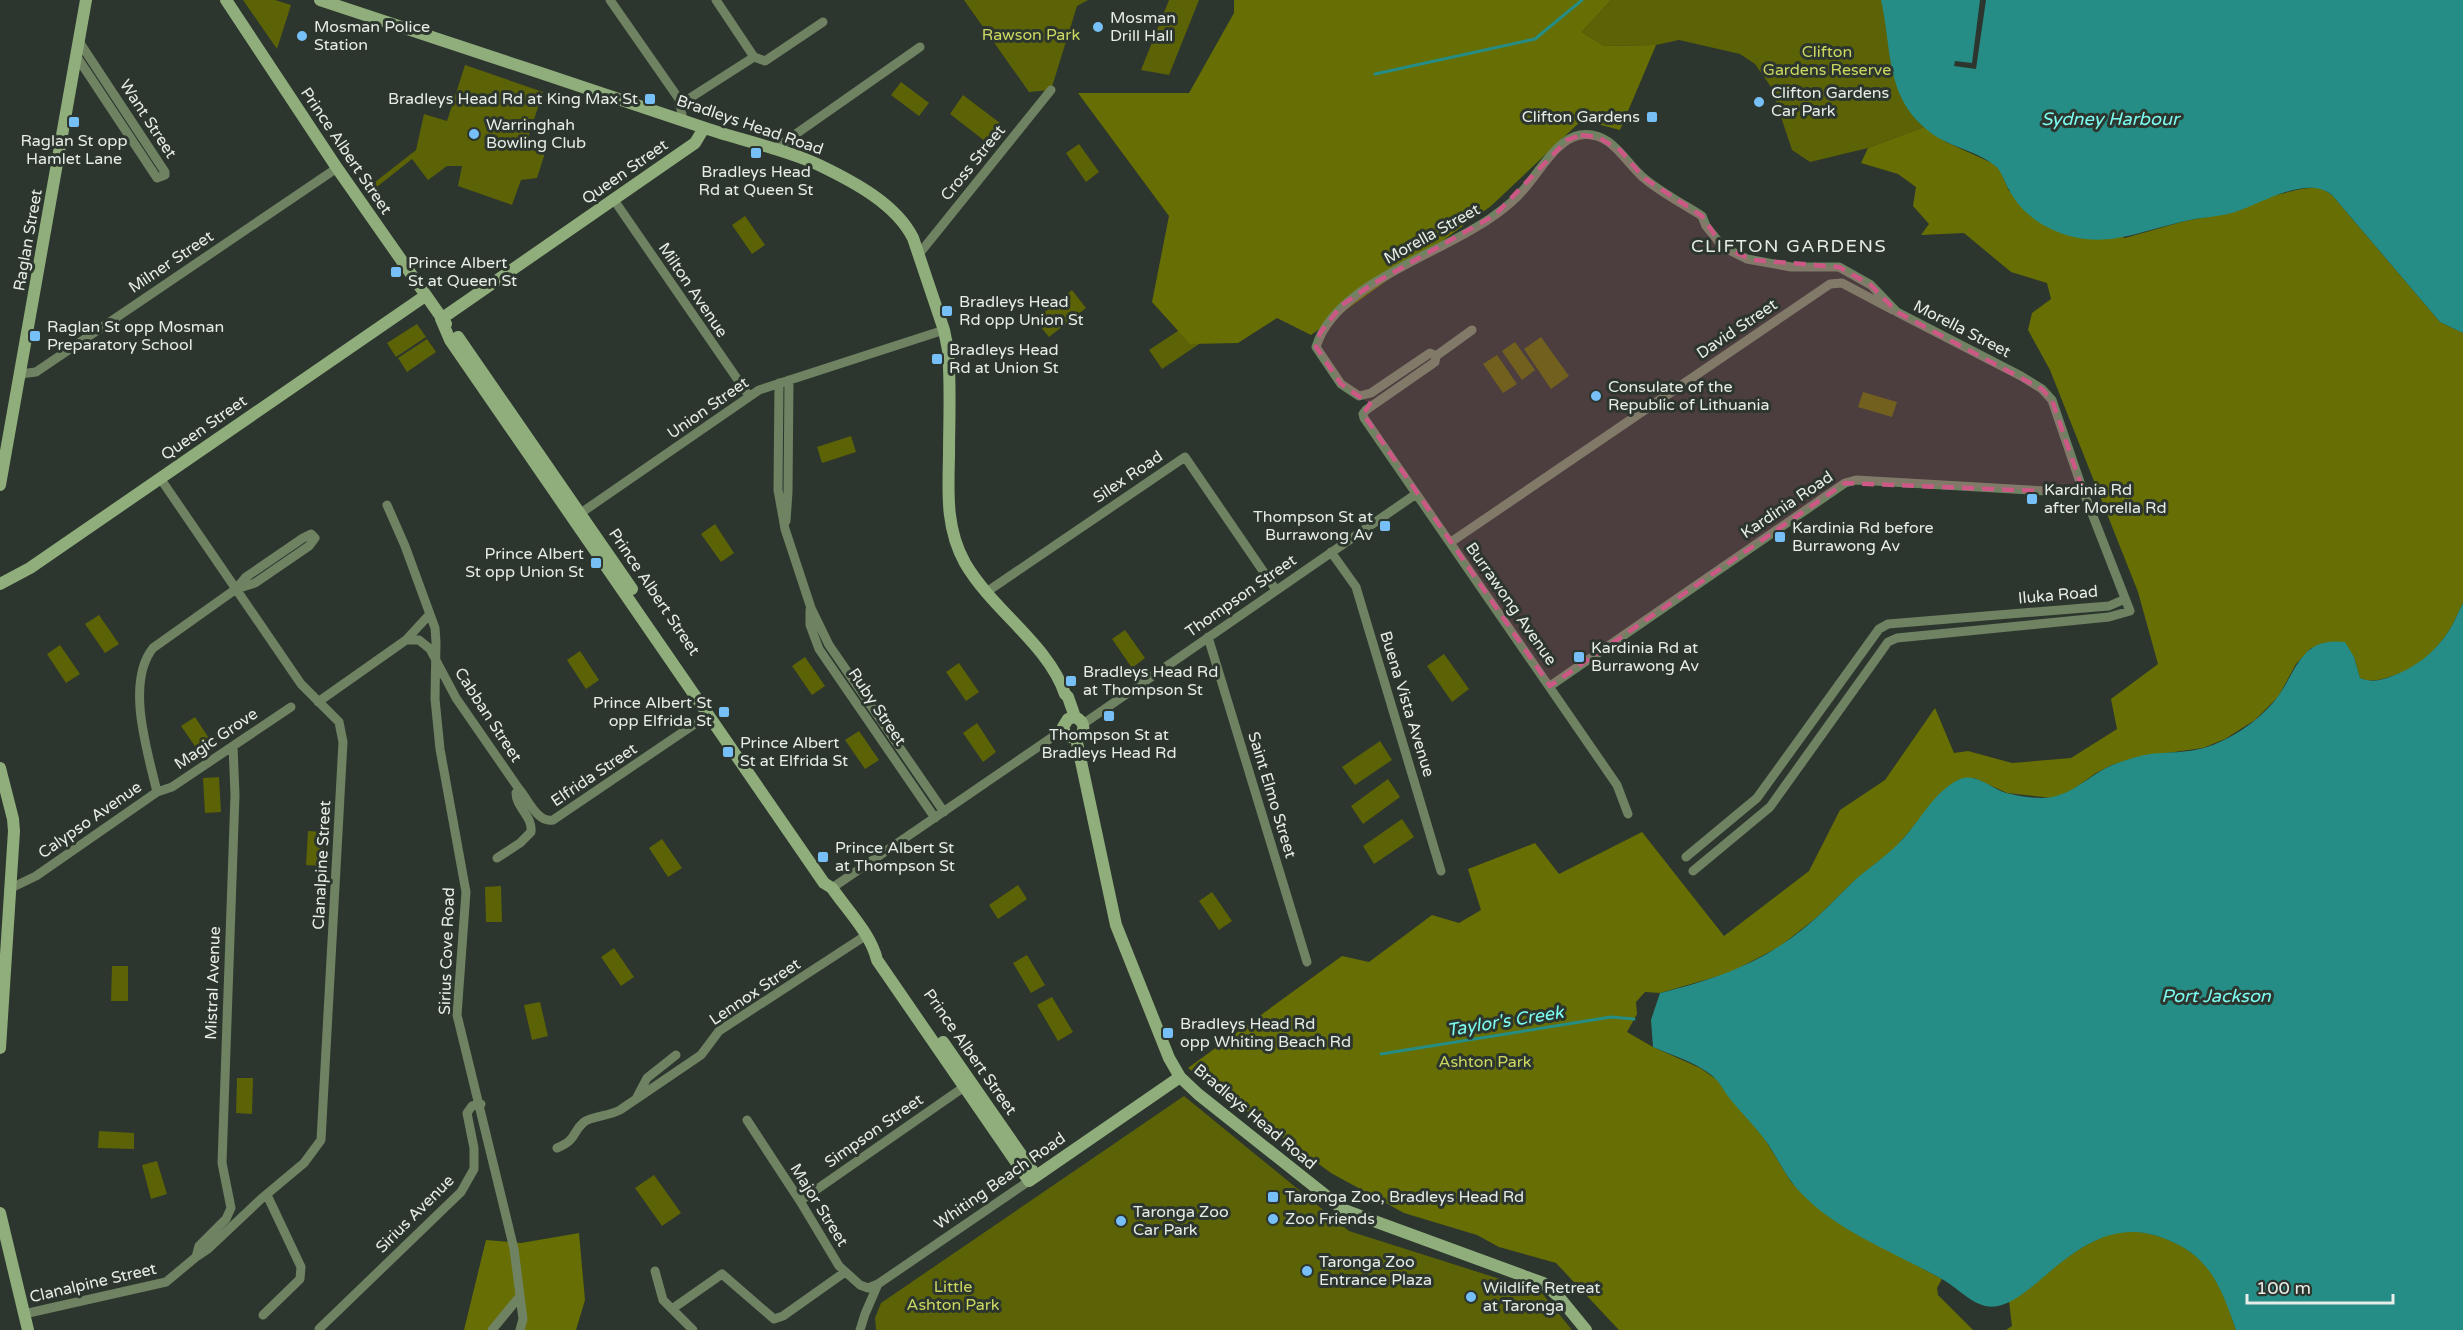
<svg xmlns="http://www.w3.org/2000/svg" width="2463" height="1330" font-family="'Varela Round',sans-serif">
<style>
.green{fill:#5c6206}
.forest{fill:#676e03}
.water{fill:#258d85}
.pier{fill:#2c362e}
.lines{fill:none;stroke-linecap:round;stroke-linejoin:round}
.stream{stroke:#258d85;stroke-width:3}
.street{stroke:#6f8262;stroke-width:9}
.secondary{stroke:#90ae7b;stroke-width:12}
.marked{fill:#cd5885;fill-opacity:0.2;stroke:#cd5885;stroke-width:4.5;stroke-dasharray:12 8;stroke-linejoin:round}
.poi-dot{fill:#77bff7;stroke:#2c362e;stroke-width:2}
.labels{text-anchor:middle;dominant-baseline:central;stroke-width:6;stroke-linejoin:round;paint-order:stroke}
.poi-label{font-size:16px;fill:#e6ece7;stroke:#2c362e;text-anchor:start}
.park-label{font-size:16px;fill:#ccd860;stroke:#2c362e}
.street-label{font-size:16px;fill:#e6ece7;stroke:#2c362e}
.water-label{font-size:18px;font-style:italic;fill:#7cfcf1;stroke:#2c362e}
.neighbourhood-label{font-size:18px;letter-spacing:1.5px;fill:#e6ece7;stroke:#2c362e}
</style>
<rect width="100%" height="100%" fill="#2c362e"/>
<path class="green" d="M243,0H275L291,5L277,49Z
M964,0H1088L1077,6L1051,90L1029,92Z
M1169,0H1199L1169,75L1141,70Z
M1611,0H1883L1914,117L1924,127L1868,148L1810,162L1792,150L1771,87L1755,64L1740,54L1679,40L1656,45L1604,46L1582,32Z
M465,65L543,92L525,147L545,153L537,178L521,180L512,205L458,186L462,166H447L428,180L412,159L373,190L370,186L416,150L424,114L447,121Z
M901,82L929,103L919,116L891,95Z
M963,95L1000,123L986,142L950,114Z
M1079,144L1099,172L1086,182L1066,153Z
M745,216L765,245L752,254L732,225Z
M1072,290L1086,308L1049,337L1035,320Z
M1190,323L1202,342L1162,369L1149,350Z
M417,324L426,337L396,357L387,343Z
M1541,337L1569,376L1551,389L1524,349Z
M427,339L436,352L407,372L398,358Z
M1515,342L1535,370L1522,380L1502,351Z
M1497,355L1517,384L1503,393L1483,364Z
M1863,392L1897,402L1892,417L1858,407Z
M851,436L856,452L822,463L817,447Z
M715,524L734,553L721,562L701,534Z
M99,615L119,644L105,653L85,624Z
M1125,630L1145,658L1132,668L1112,639Z
M60,645L80,674L66,683L47,654Z
M580,651L599,680L586,689L567,660Z
M1444,654L1469,689L1452,702L1427,666Z
M805,657L825,686L812,695L792,666Z
M959,663L979,692L966,701L946,672Z
M195,717L214,746L201,755L181,726Z
M977,723L996,752L983,762L963,733Z
M859,731L879,760L865,769L845,740Z
M1380,741L1392,760L1355,785L1342,767Z
M219,777L221,812L205,813L203,778Z
M1388,779L1400,797L1363,824L1351,806Z
M1402,819L1414,837L1374,864L1363,846Z
M308,831L324,832L322,866L306,865Z
M662,839L682,868L668,877L649,848Z
M1018,885L1027,899L998,919L989,905Z
M501,886L502,922H486L485,887Z
M1212,892L1232,921L1219,930L1199,901Z
M614,948L634,977L621,986L601,957Z
M1027,955L1045,985L1031,993L1013,963Z
M112,966H128V1001H111Z
M1052,997L1073,1032L1058,1041L1037,1005Z
M540,1002L548,1036L532,1040L524,1005Z
M237,1078H253L252,1114L236,1113Z
M1184,1096L1349,1231L1541,1292L1572,1330H876L875,1318L881,1303Z
M99,1131L134,1133V1149L98,1148Z
M157,1161L167,1194L151,1199L142,1165Z
M654,1175L681,1213L662,1226L635,1188Z"/>
<path class="forest" d="M1234,0H1611L1582,32L1604,46L1656,45L1620,130L1582,120L1491,206L1311,335L1277,318L1238,343L1190,344L1152,302L1169,216L1078,93H1189L1234,13Z
M1924,127L1946,142L1992,163L2000,170L2009,191L2125,238L2185,221L2233,212L2272,196L2301,189L2319,187L2332,195L2440,322L2463,333V603C2458,612 2455,621 2450,629C2436,651 2417,669 2392,676C2380,680 2371,683 2360,678L2354,657L2311,648L2296,664L2278,697L2255,720L2225,739L2203,748L2138,757L2112,765L2096,773L2068,793L2051,798L2007,793L1974,778L1958,780L1942,793L1895,848L1855,880L1816,918L1779,947L1729,973L1660,993L1645,992L1636,1002L1637,1014L1627,1032L1653,1047L1700,1068L1716,1079L1764,1138L1791,1182L1819,1209L1858,1234L1942,1279L1937,1288L1938,1295L1973,1330H1619L1556,1263L1499,1247L1477,1235L1404,1213L1331,1173L1188,1068L1342,956L1369,962L1432,915L1459,923L1481,910L1468,869L1535,843L1559,874L1642,832L1724,936L1809,871L1840,810L1885,780L1935,708L1954,753L1968,751L2012,763L2071,758L2117,729L2111,699L2158,664L2138,592L2050,370L2028,330L2032,313L2051,299L2047,283L2011,272L1964,233L1921,235L1929,224L1913,206L1916,187L1898,174L1861,163L1868,148Z
M2122,1231C2163,1230 2205,1252 2222,1290C2228,1302 2231,1317 2236,1330H2006L2012,1326L2009,1301C2047,1278 2077,1240 2122,1231Z
M579,1233L585,1300L576,1330H521L520,1297L492,1330H464L486,1240L521,1243Z"/>
<path class="water" d="M1881,0H2463V333L2440,322L2332,195C2307,174 2261,204 2235,212C2219,217 2202,217 2185,221C2136,232 2099,253 2049,228C2032,220 2017,206 2008,188C2004,180 2001,170 1994,165C1978,152 1955,148 1937,137C1884,102 1893,54 1881,0Z
M2463,603V1330H2236C2221,1287 2210,1255 2163,1238C2076,1205 2029,1322 1982,1305C1967,1300 1954,1285 1940,1278C1894,1252 1838,1232 1801,1193C1787,1179 1779,1161 1768,1144C1756,1127 1740,1112 1727,1095C1722,1087 1718,1080 1710,1074C1694,1062 1672,1055 1653,1047L1651,1020L1660,993C1713,980 1760,964 1803,929C1822,914 1838,896 1856,879C1870,867 1885,857 1898,844C1918,825 1931,795 1956,781C1974,770 1990,788 2006,793C2018,796 2031,798 2042,798C2071,798 2089,774 2115,764C2126,760 2138,756 2150,754C2168,752 2186,753 2204,748C2230,740 2254,724 2272,704C2297,676 2297,636 2345,642L2354,657L2360,678C2370,682 2377,681 2387,678C2414,669 2435,653 2450,629C2455,621 2458,612 2463,603Z"/>
<path class="pier" d="M1980,0H1986L1976,69L1954,66L1955,61L1972,63Z"/>
<g class="lines">
<path class="stream" d="M1375,74L1535,39L1582,0
M1381,1054L1611,1017L1634,1019"/>
<path class="street" d="M610,0L679,99L683,120
M77,57L157,178L165,175V172L80,43
M754,57L765,61L823,22
M679,105L754,57L716,0
M773,150L920,47
M614,200L749,396
M919,254L1051,90
M1436,356L1472,330
M20,374L36,372L337,168
M779,383L778,490L785,529L811,608L829,645L944,812
M160,478L301,684L339,722L343,742L321,1140L304,1163L261,1199L208,1249L196,1257
M387,505L405,546L435,628L436,642L435,699L440,749L466,892L457,1015L514,1249L523,1319L520,1330
M575,517L759,390L944,330
M786,521L788,492L789,380
M1451,542L1830,284L1842,283L1893,310
M1331,552L1356,587L1441,871
M985,593L1185,457L1276,590
M810,610V625L819,649L935,818
M1208,637L1307,962
M406,640L429,615
M1550,686L1845,483L1856,480L2064,492L2082,488
M318,702L406,640H419L430,649L456,698L519,789
M1083,724L1416,494
M157,792L172,787L291,707
M1628,814L1617,785L1364,418L1363,414L1366,410L1435,362L1436,356L1430,353L1371,393L1359,396L1341,384L1316,347C1336,282 1443,254 1495,215C1505,208 1517,198 1525,188C1540,171 1557,139 1580,135C1612,130 1625,163 1645,179C1662,193 1683,204 1702,216L1706,226L1723,247L1747,259L1791,267H1839L1871,285L1897,312L2021,376L2042,389L2052,400L2082,488L2130,611L2109,617L1897,638L1888,642L1770,807L1693,871
M1686,857L1757,798L1879,629L1888,624L2109,606L2125,599
M497,858L520,843L531,832C533,816 516,808 516,793L519,789C528,799 537,823 553,820L708,715
M832,888L1054,736L1064,733
M9,889L36,876L157,792C148,753 125,683 153,648L236,589L246,577L303,538L311,534L315,538L309,546L255,583L236,589
M637,1097L647,1078L676,1055
M747,1120L800,1201L839,1266L860,1285L868,1288L878,1284
M557,1148C578,1139 571,1133 584,1122C591,1116 610,1116 620,1110L701,1055L719,1031L865,936
M800,1201L964,1087
M655,1271L663,1300L672,1309
M24,1314L166,1282L196,1257L199,1246L226,1219L231,1208L222,1163L235,795L233,746
M263,1315L300,1279L301,1267L267,1195
M319,1329L461,1192L474,1169V1148L467,1113L472,1106L481,1104
M492,1330L520,1296
M693,1330L672,1309L722,1274L774,1319L783,1316L845,1272
M860,1330L865,1314L878,1284L1029,1181"/>
<path class="secondary" d="M226,0L337,168L446,324
M320,0C448,42 577,85 705,128C743,141 785,149 821,166C854,182 896,204 913,238L944,330L948,350C951,385 949,421 949,456C948,494 946,529 965,563C993,611 1048,644 1065,694L1068,697L1075,717
M441,319L450,340L824,883L832,888C847,910 871,934 877,960L1029,1181L1180,1077
M441,319L695,143L704,128
M458,337L632,589
M0,485L86,0
M0,584L30,568L425,296
M1075,717L1068,719L1063,727L1066,736L1076,738
M1075,717C1086,722 1086,733 1076,738
M1076,738L1116,925L1169,1058L1180,1077L1198,1094L1344,1210L1543,1283L1559,1297L1586,1330
M0,768L13,819L14,831L0,1048
M943,1042L1036,1176
M0,1213L28,1330"/>
</g>
<path class="marked" d="M1581,135L1598,137L1620,150L1644,178L1702,216L1723,247L1753,260L1839,267L1871,285L1897,312L2042,389L2052,400L2082,488L2064,492L1845,483L1550,686L1363,414L1370,404L1341,384L1316,347L1320,333L1342,305L1371,285L1495,215L1567,140Z"/>
<g class="poi-dot">
<circle cx="1098" cy="27" r="6"/>
<circle cx="302" cy="36" r="6"/>
<rect x="644" y="93" width="12" height="12" rx="3"/>
<circle cx="1759" cy="102" r="6"/>
<rect x="1646" y="111" width="12" height="12" rx="3"/>
<rect x="68" y="116" width="12" height="12" rx="3"/>
<circle cx="474" cy="134" r="6"/>
<rect x="750" y="147" width="12" height="12" rx="3"/>
<rect x="390" y="266" width="12" height="12" rx="3"/>
<rect x="941" y="305" width="12" height="12" rx="3"/>
<rect x="29" y="330" width="12" height="12" rx="3"/>
<rect x="931" y="353" width="12" height="12" rx="3"/>
<circle cx="1596" cy="396" r="6"/>
<rect x="2026" y="493" width="12" height="12" rx="3"/>
<rect x="1379" y="520" width="12" height="12" rx="3"/>
<rect x="1774" y="531" width="12" height="12" rx="3"/>
<rect x="590" y="557" width="12" height="12" rx="3"/>
<rect x="1573" y="651" width="12" height="12" rx="3"/>
<rect x="1065" y="675" width="12" height="12" rx="3"/>
<rect x="718" y="706" width="12" height="12" rx="3"/>
<rect x="1103" y="710" width="12" height="12" rx="3"/>
<rect x="722" y="746" width="12" height="12" rx="3"/>
<rect x="817" y="851" width="12" height="12" rx="3"/>
<rect x="1162" y="1027" width="12" height="12" rx="3"/>
<rect x="1267" y="1191" width="12" height="12" rx="3"/>
<circle cx="1273" cy="1219" r="6"/>
<circle cx="1121" cy="1221" r="6"/>
<circle cx="1307" cy="1271" r="6"/>
<circle cx="1471" cy="1297" r="6"/>
</g>
<g class="labels">
<g class="poi-label">
<text x="1110" y="18">Mosman<tspan x="1110" dy="18">Drill Hall</tspan></text>
<text x="314" y="27">Mosman Police<tspan x="314" dy="18">Station</tspan></text>
<text x="1771" y="93">Clifton Gardens<tspan x="1771" dy="18">Car Park</tspan></text>
<text x="638" y="99" text-anchor="end">Bradleys Head Rd at King Max St</text>
<text x="1640" y="117" text-anchor="end">Clifton Gardens</text>
<text x="486" y="125">Warringhah<tspan x="486" dy="18">Bowling Club</tspan></text>
<text x="74" y="141" text-anchor="middle">Raglan St opp<tspan x="74" dy="18">Hamlet Lane</tspan></text>
<text x="756" y="172" text-anchor="middle">Bradleys Head<tspan x="756" dy="18">Rd at Queen St</tspan></text>
<text x="408" y="263">Prince Albert<tspan x="408" dy="18">St at Queen St</tspan></text>
<text x="959" y="302">Bradleys Head<tspan x="959" dy="18">Rd opp Union St</tspan></text>
<text x="47" y="327">Raglan St opp Mosman<tspan x="47" dy="18">Preparatory School</tspan></text>
<text x="949" y="350">Bradleys Head<tspan x="949" dy="18">Rd at Union St</tspan></text>
<text x="1608" y="387">Consulate of the<tspan x="1608" dy="18">Republic of Lithuania</tspan></text>
<text x="2044" y="490">Kardinia Rd<tspan x="2044" dy="18">after Morella Rd</tspan></text>
<text x="1373" y="517" text-anchor="end">Thompson St at<tspan x="1373" dy="18">Burrawong Av</tspan></text>
<text x="1792" y="528">Kardinia Rd before<tspan x="1792" dy="18">Burrawong Av</tspan></text>
<text x="584" y="554" text-anchor="end">Prince Albert<tspan x="584" dy="18">St opp Union St</tspan></text>
<text x="1591" y="648">Kardinia Rd at<tspan x="1591" dy="18">Burrawong Av</tspan></text>
<text x="1083" y="672">Bradleys Head Rd<tspan x="1083" dy="18">at Thompson St</tspan></text>
<text x="712" y="703" text-anchor="end">Prince Albert St<tspan x="712" dy="18">opp Elfrida St</tspan></text>
<text x="1109" y="735" text-anchor="middle">Thompson St at<tspan x="1109" dy="18">Bradleys Head Rd</tspan></text>
<text x="740" y="743">Prince Albert<tspan x="740" dy="18">St at Elfrida St</tspan></text>
<text x="835" y="848">Prince Albert St<tspan x="835" dy="18">at Thompson St</tspan></text>
<text x="1180" y="1024">Bradleys Head Rd<tspan x="1180" dy="18">opp Whiting Beach Rd</tspan></text>
<text x="1285" y="1197">Taronga Zoo, Bradleys Head Rd</text>
<text x="1133" y="1212">Taronga Zoo<tspan x="1133" dy="18">Car Park</tspan></text>
<text x="1285" y="1219">Zoo Friends</text>
<text x="1319" y="1262">Taronga Zoo<tspan x="1319" dy="18">Entrance Plaza</tspan></text>
<text x="1483" y="1288">Wildlife Retreat<tspan x="1483" dy="18">at Taronga</tspan></text>
</g>
<g class="park-label">
<text x="1031" y="35">Rawson Park</text>
<text x="1827" y="52">Clifton<tspan x="1827" dy="18">Gardens Reserve</tspan></text>
<text x="1485" y="1062">Ashton Park</text>
<text x="953" y="1287">Little<tspan x="953" dy="18">Ashton Park</tspan></text>
</g>
<g class="street-label">
<text transform="translate(148 119) rotate(57)">Want Street</text>
<text transform="translate(750 125) rotate(19)">Bradleys Head Road</text>
<text transform="translate(346 151) rotate(56)">Prince Albert Street</text>
<text transform="translate(973 163) rotate(-51)">Cross Street</text>
<text transform="translate(625 172) rotate(-35)">Queen Street</text>
<text transform="translate(1432 234) rotate(-29)">Morella Street</text>
<text transform="translate(28 240) rotate(-80)">Raglan Street</text>
<text transform="translate(171 262) rotate(-34)">Milner Street</text>
<text transform="translate(693 290) rotate(56)">Milton Avenue</text>
<text transform="translate(1737 329) rotate(-34)">David Street</text>
<text transform="translate(1962 329) rotate(27)">Morella Street</text>
<text transform="translate(708 408) rotate(-35)">Union Street</text>
<text transform="translate(204 428) rotate(-35)">Queen Street</text>
<text transform="translate(1128 477) rotate(-34)">Silex Road</text>
<text transform="translate(1787 505) rotate(-34)">Kardinia Road</text>
<text transform="translate(654 592) rotate(56)">Prince Albert Street</text>
<text transform="translate(2058 595) rotate(-5)">Iluka Road</text>
<text transform="translate(1241 596) rotate(-35)">Thompson Street</text>
<text transform="translate(1511 604) rotate(55)">Burrawong Avenue</text>
<text transform="translate(1407 704) rotate(73)">Buena Vista Avenue</text>
<text transform="translate(877 707) rotate(56)">Ruby Street</text>
<text transform="translate(488 715) rotate(57)">Cabban Street</text>
<text transform="translate(216 739) rotate(-34)">Magic Grove</text>
<text transform="translate(594 775) rotate(-34)">Elfrida Street</text>
<text transform="translate(1272 795) rotate(73)">Saint Elmo Street</text>
<text transform="translate(90 820) rotate(-35)">Calypso Avenue</text>
<text transform="translate(322 865) rotate(-87)">Clanalpine Street</text>
<text transform="translate(447 951) rotate(-88)">Sirius Cove Road</text>
<text transform="translate(213 983) rotate(-88)">Mistral Avenue</text>
<text transform="translate(755 992) rotate(-34)">Lennox Street</text>
<text transform="translate(970 1052) rotate(55)">Prince Albert Street</text>
<text transform="translate(1255 1117) rotate(40)">Bradleys Head Road</text>
<text transform="translate(874 1131) rotate(-35)">Simpson Street</text>
<text transform="translate(1000 1181) rotate(-35)">Whiting Beach Road</text>
<text transform="translate(819 1205) rotate(58)">Major Street</text>
<text transform="translate(415 1214) rotate(-45)">Sirius Avenue</text>
<text transform="translate(93 1283) rotate(-13)">Clanalpine Street</text>
</g>
<g class="water-label">
<text x="2110" y="119">Sydney Harbour</text>
<text x="2216" y="996">Port Jackson</text>
<text transform="translate(1505 1021) rotate(-9)">Taylor's Creek</text>
</g>
<g class="neighbourhood-label">
<text x="1789" y="246">CLIFTON GARDENS</text>
</g>
</g>
<path d="M2247 1294v9h146v-9" fill="none" stroke="#e6ece7" stroke-width="3"/>
<text x="2256" y="1294" font-size="18" fill="#e6ece7" stroke="#2c362e" stroke-width="4.5" paint-order="stroke">100 m</text>
</svg>
